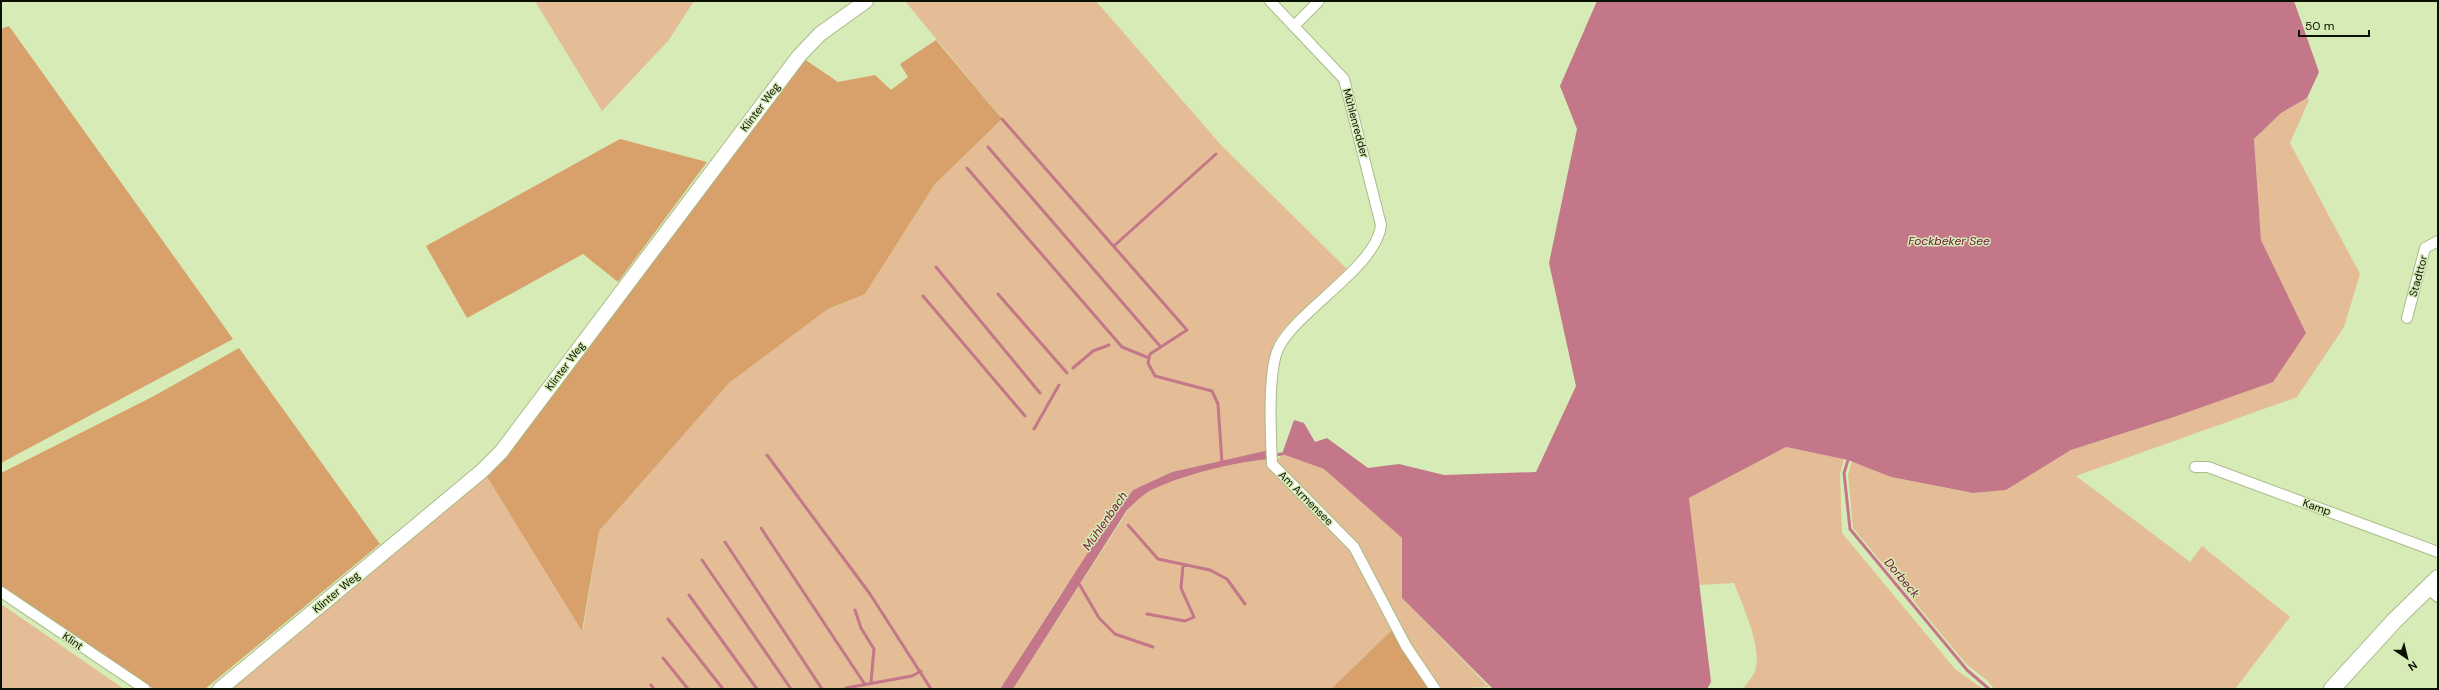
<svg xmlns="http://www.w3.org/2000/svg" width="2439" height="690" font-family="'DM Sans',sans-serif">
<style>
.green{fill:#e4bc96}
.forest{fill:#d8a06a}
.water{fill:#c37789}
.lines{fill:none;stroke-linecap:round;stroke-linejoin:round}
.stream{stroke:#c37789;stroke-width:3}
.street-casing{stroke:#a8bb89;stroke-width:12}
.secondary-casing{stroke:#a8bb89;stroke-width:16}
.primary-casing{stroke:#a8bb89;stroke-width:18}
.street{stroke:#fff;stroke-width:10}
.secondary{stroke:#fff;stroke-width:14}
.primary{stroke:#fff;stroke-width:16}
.labels{text-anchor:middle;dominant-baseline:central;stroke-width:3;stroke-linejoin:round;paint-order:stroke}
.street-label{font-size:11px;fill:#0b1102;stroke:#d7ebb7}
.water-label{font-size:12px;font-style:italic;fill:#6f1335;stroke:#d7ebb7}
</style>
<rect width="100%" height="100%" fill="#d7ebb7"/>
<path class="green" d="M535,1H694L668,41L602,111Z
M905,1H1096L1221,145L1348,270C1330,287 1281,324 1273,346C1263,375 1269,419 1269,450L1172,472L1133,490L1060,595L1000,689H230L486,475L583,630L599,531L729,383L828,309L865,294L935,184L1002,119Z
M2307,98L2309,100L2290,143L2360,274L2344,327L2297,397L2076,476L2190,562L2202,546L2290,617L2235,689H1994L1988,681L1967,665L1853,528L1848,475L1852,461L1891,477L1946,488L1973,493L2006,490L2071,450L2171,418L2306,333L2261,240L2254,139L2281,113Z
M1786,447L1844,459L1840,474L1842,533L1955,669L1983,689H1743C1746,684 1753,677 1755,671C1763,648 1742,604 1734,583L1699,585L1689,498Z
M1282,454L1324,469L1402,538V598L1489,687L1441,689L1409,644L1358,545L1274,465Z
M1270,459L1351,549L1392,630L1331,689H1013L1128,510C1134,504 1141,496 1148,492C1180,475 1235,462 1270,459Z
M1,604L124,689H1Z"/>
<path class="forest" d="M9,26L233,339L1,463V29Z
M936,40L1002,119L935,184L865,294L828,309L729,383L599,531L582,631L486,475L804,59L838,82L875,75L891,90L908,77L900,64Z
M620,139L707,162L618,282L583,254L467,318L426,246Z
M239,348L380,544L205,689H154L1,586V473L154,396Z
M1392,630L1432,689H1331Z"/>
<path class="water" d="M1597,1H2294L2319,72L2307,98L2281,113L2254,139L2261,240L2306,333L2273,382L2171,418L2071,450L2006,490L1973,493L1891,477L1848,460L1786,447L1689,498L1711,682L1707,689H1493L1402,598V538L1324,469L1282,454L1294,420L1304,423L1315,442L1327,438L1368,468L1399,464L1444,475L1536,472L1576,386L1549,263L1577,129L1560,86Z
M1269,450L1270,459C1235,462 1180,475 1148,492C1141,496 1134,504 1127,510L1013,689H1000L1098,537L1133,490L1172,472Z"/>
<g class="lines">
<path class="stream" d="M1002,119L1187,330L1150,354L1148,363L1155,376L1212,391L1218,404L1222,463
M988,147L1160,346
M967,168L1122,347L1149,358
M1115,245L1216,154
M936,267L1040,393
M998,294L1067,373
M923,296L1025,416
M1073,368L1093,351L1109,345
M1034,429L1059,385
M767,455L870,594L931,689
M1274,455L1282,454
M1848,460L1844,473L1850,529L1967,670L1989,689
M1128,525L1158,559L1210,570L1227,579L1245,604
M761,528L864,683
M725,542L822,689
M702,560L791,689
M1078,582L1099,618L1115,634L1153,647
M689,595L757,689
M855,610L861,628L874,649L871,682
M1147,614L1185,621L1194,617L1181,588L1183,565
M668,619L723,689
M663,658L688,689
M651,685L654,689
M846,688L912,676L921,671"/>
<g class="street-casing">
<path id="street" d="M1270,1L1344,79L1381,225C1377,266 1299,309 1279,347C1267,370 1271,437 1272,464L1354,547L1406,646L1435,689
M1294,26L1319,1
M2407,318L2425,248L2438,241
M2195,467H2208L2438,552
M2427,588L2438,597
M1,592L145,689"/>
</g>
<g class="secondary-casing">
<path id="secondary" d="M220,689L482,471L501,452L799,56L820,34L866,1"/>
</g>
<g class="primary-casing">
<path id="primary" d="M2332,689L2394,621L2438,578"/>
</g>
<use href="#street" class="street"/>
<use href="#secondary" class="secondary"/>
<use href="#primary" class="primary"/>
</g>
<g class="labels">
<g class="street-label">
<text transform="translate(760 107) rotate(-53)">Klinter Weg</text>
<text transform="translate(1356 123) rotate(75)">Mühlenredder</text>
<text transform="translate(2418 276) rotate(-75)">Stadttor</text>
<text transform="translate(565 366) rotate(-53)">Klinter Weg</text>
<text transform="translate(1306 498) rotate(45)">Am Armensee</text>
<text transform="translate(2317 507) rotate(20)">Kamp</text>
<text transform="translate(336 592) rotate(-40)">Klinter Weg</text>
<text transform="translate(73 641) rotate(34)">Klint</text>
</g>
<g class="water-label">
<text x="1949" y="241">Fockbeker See</text>
<text transform="translate(1105 521) rotate(-55)">Mühlenbach</text>
<text transform="translate(1902 578) rotate(50)">Dorbeck</text>
</g>
</g>
<rect width="2439" height="690" fill="none" stroke="#0b1102" stroke-width="4"/>
<g transform="translate(2407 658) rotate(145)" stroke="#d7ebb7" stroke-width="3" paint-order="stroke">
<path d="M0-3L7 15L0 10L-7 15Z" fill="#0b1102"/>
<text y="-6" font-size="11" font-weight="bold" text-anchor="middle" fill="#0b1102">N</text>
</g>
<path d="M2299 30v6h70v-6" fill="none" stroke="#0b1102" stroke-width="2"/>
<text x="2305" y="30" font-size="12" fill="#0b1102" stroke="#d7ebb7" stroke-width="3" paint-order="stroke">50 m</text>
</svg>
